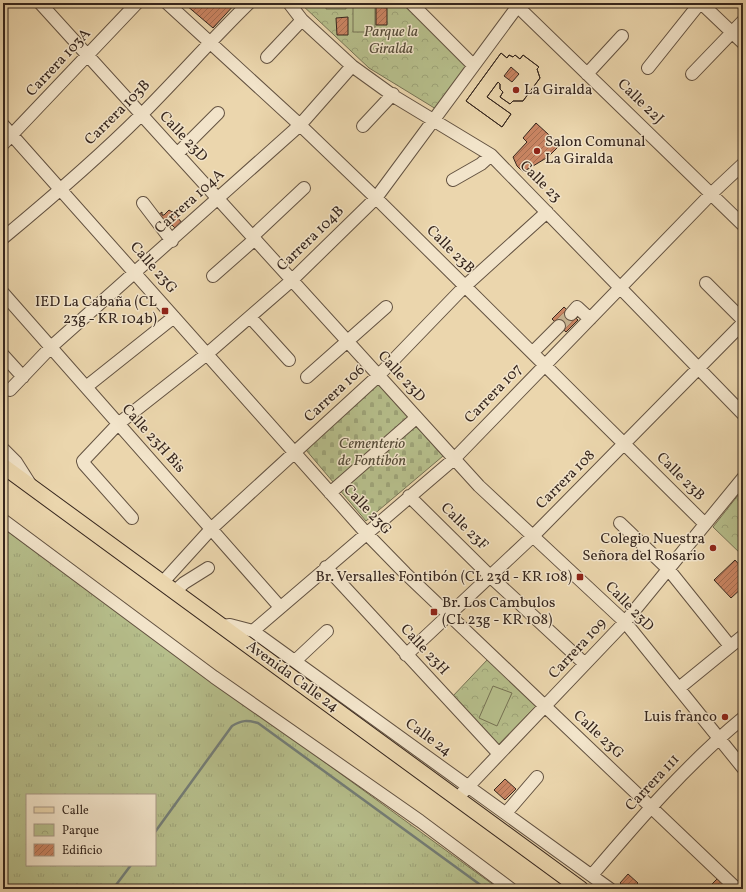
<svg xmlns="http://www.w3.org/2000/svg" width="746" height="892" font-family="Vollkorn,serif">
<style>
.grass{fill:url(#grass-tufts);stroke:#767254;fill-rule:evenodd}
.cemetery{fill:url(#cemetery-stones);stroke:#767254}
.park{fill:url(#park-crowns);stroke:#767254}
.pitch{fill:#b6be8b;stroke:#767254}
.lines{fill:none;stroke-linecap:round;stroke-linejoin:round}
.stream{stroke:#737d77;stroke-width:2.5}
.building{fill:url(#building-hatch);stroke:#36261d;fill-rule:evenodd}
.minor-tunnel{stroke:#c7b390;stroke-width:12;stroke-dasharray:12 6;stroke-linecap:butt}
.minor-casing{stroke:#635241;stroke-width:14}
.major-casing{stroke:#36261d;stroke-width:17}
.minor{stroke:#f2e4ca;stroke-width:12}
.major{stroke:#ebd6ad;stroke-width:15}
.poi-dot{fill:#8f2418;stroke:#f2e4ca;stroke-width:1.5}
.labels{text-anchor:middle;dominant-baseline:central;stroke-width:3;stroke-linejoin:round;paint-order:stroke}
.park-label{font-size:15px;font-style:italic;fill:#564c38;stroke:#f2e4ca}
.street-label{font-size:15px;fill:#36261d;stroke:#f2e4ca}
.poi-label{font-size:15px;fill:#36261d;stroke:#f2e4ca;text-anchor:end}
</style>
<defs>
<pattern id="grass-tufts" width="24" height="20" patternUnits="userSpaceOnUse"><rect width="24" height="20" fill="#b6be8b"/><path d="M3 7l-1-3M5 7V3M7 7l1-3M15 17l-1-3M17 17v-4M19 17l1-3" fill="none" stroke="#9da378"/></pattern>
<pattern id="cemetery-stones" width="16" height="16" patternUnits="userSpaceOnUse"><rect width="16" height="16" fill="#b6be8b"/><path d="M2 7V4a2 2 0 0 1 4 0v3zM10 15v-3a2 2 0 0 1 4 0v3z" fill="#9da378"/></pattern>
<pattern id="park-crowns" width="20" height="18" patternUnits="userSpaceOnUse"><rect width="20" height="18" fill="#b6be8b"/><path d="M2 6a3 3 0 1 1 6 0M12 15a3 3 0 1 1 6 0" fill="none" stroke="#9da378"/></pattern>
<pattern id="building-hatch" width="6" height="6" patternUnits="userSpaceOnUse"><rect width="6" height="6" fill="#ca8563"/><path d="M-1 1l2-2M0 6l6-6M5 7l2-2" fill="none" stroke="#a56d51"/></pattern>
</defs>
<rect width="100%" height="100%" fill="#ebd6ad"/>
<filter id="stains"><feTurbulence type="fractalNoise" baseFrequency=".005" numOctaves="4"/><feColorMatrix values="0 0 0 0 .2 0 0 0 0 .09 0 0 0 0 .02 0 0 0 .5 -.17"/></filter>
<radialGradient id="worn" r=".72"><stop offset=".6" stop-color="#630" stop-opacity="0"/><stop offset="1" stop-color="#630" stop-opacity=".3"/></radialGradient>
<path class="grass" d="M3,528L499,889H3ZM27,795H155V865H27Z"/>
<path class="cemetery" d="M376,382L443,456L366,521L306,450Z"/>
<path class="park" d="M300,3H403L468,66L436,109L369,68Z
M743,489V556L713,527Z
M488,659L537,705L497,746L452,697Z"/>
<path class="pitch" d="M326,3H346V9H326Z
M353,3H375V32H353Z
M493,686L512,693L497,726L479,718Z"/>
<g class="lines">
<path class="stream" d="M155,832L232,726C242,720 247,720 258,723L486,889
M113,889L131,865"/>
</g>
<path class="building" d="M188,3H236L213,28L186,5Z
M376,7L387,8V25H376Z
M348,17V35H337L336,18Z
M501,53L507,58L509,55L513,57L515,55L520,59L523,55L539,67L537,69L540,78L523,101H513L510,104L500,97L503,92L500,89V84L498,82L487,97L511,114L502,127L466,101ZM511,67L519,74L512,82L504,76Z
M501,53L507,58L509,55L513,57L515,55L520,59L523,55L539,67L537,69L540,78L523,101H513L510,104L500,97L503,92L500,89V84L498,82L487,97L511,114L502,127L466,101Z
M536,123L560,145L548,157L523,172L517,166L513,157L527,142L523,138Z
M169,210L172,212V211L183,224L175,228L172,225L170,227L158,215L162,212V215H164Z
M564,307L578,320L566,332L552,319Z
M735,560L743,569V587L731,598L714,580Z
M505,779L516,789L505,800L494,790Z
M628,874L638,883L632,889H627L620,883Z
M719,877L734,889H707Z"/>
<g class="lines">
<path class="minor-tunnel" d="M559,326L571,314"/>
<g class="minor-casing">
<path id="minor" d="M40,3L479,486L625,622L743,768
M167,3L300,125L376,198L705,524
M289,3L302,20L352,66L395,97L491,155L743,414
M411,3L473,65
M514,3L743,225
M701,3L743,43
M267,57L302,20
M648,68L700,3
M587,74L622,36
M692,74L743,21
M3,125L366,533L405,573L737,889
M363,126L393,94
M3,144L137,3
M177,154L218,113
M453,180L481,164L491,155
M143,203L172,241
M253,236L304,188
M3,238C50,199 98,158 141,115C178,78 212,39 249,3
M213,276L255,239
M706,283L743,320
M3,293L280,607
M571,314L577,307L590,319
M250,317L289,360
M533,352L559,326
M3,355L23,377
M307,377L386,307
M86,387L174,317
M10,390L51,347L300,125L352,66
M3,449L16,462L30,484
M330,493L416,418
M409,496L491,577L585,664
M132,518L84,464L83,461L118,424L207,354L291,281L376,198L520,3
M3,520L214,677L420,821L511,889
M620,523L669,570L730,646
M326,567L499,754
M162,583L212,528L378,376L464,287L547,212
M174,592L184,583L208,568
M221,626L230,625L253,631L610,889
M253,631L454,459L711,194L743,164
M406,655L533,536L743,323
M295,661L327,631
M679,688L743,636
M463,792L625,622L743,478
M506,813L537,777
M592,875C639,820 687,764 743,718"/>
</g>
<g class="major-casing">
<path id="major" d="M3,466L581,889"/>
</g>
<use href="#minor" class="minor"/>
<use href="#major" class="major"/>
</g>
<g class="poi-dot">
<circle cx="516" cy="90" r="4"/>
<circle cx="537" cy="151" r="4"/>
<rect x="161" y="307" width="8" height="8" rx="2"/>
<circle cx="713" cy="548" r="4"/>
<rect x="576" y="573" width="8" height="8" rx="2"/>
<rect x="430" y="608" width="8" height="8" rx="2"/>
<circle cx="725" cy="717" r="4"/>
</g>
<g class="labels">
<g class="park-label">
<text x="391" y="32">Parque la<tspan x="391" dy="17">Giralda</tspan></text>
<text x="372" y="444">Cementerio<tspan x="372" dy="17">de Fontibón</tspan></text>
</g>
<g class="street-label">
<text transform="translate(59 63) rotate(-47)">Carrera 103A</text>
<text transform="translate(640 102) rotate(44)">Calle 22J</text>
<text transform="translate(118 113) rotate(-45)">Carrera 103B</text>
<text transform="translate(183 137) rotate(47)">Calle 23D</text>
<text transform="translate(540 182) rotate(45)">Calle 23</text>
<text transform="translate(190 202) rotate(-42)">Carrera 104A</text>
<text transform="translate(311 239) rotate(-44)">Carrera 104B</text>
<text transform="translate(450 250) rotate(45)">Calle 23B</text>
<text transform="translate(153 268) rotate(49)">Calle 23G</text>
<text transform="translate(401 377) rotate(48)">Calle 23D</text>
<text transform="translate(335 394) rotate(-43)">Carrera 106</text>
<text transform="translate(494 394) rotate(-46)">Carrera 107</text>
<text transform="translate(153 439) rotate(48)">Calle 23H Bis</text>
<text transform="translate(680 477) rotate(45)">Calle 23B</text>
<text transform="translate(566 480) rotate(-45)">Carrera 108</text>
<text transform="translate(367 510) rotate(47)">Calle 23G</text>
<text transform="translate(464 527) rotate(45)">Calle 23F</text>
<text transform="translate(629 607) rotate(46)">Calle 23D</text>
<text transform="translate(578 649) rotate(-47)">Carrera 109</text>
<text transform="translate(424 650) rotate(47)">Calle 23H</text>
<text transform="translate(292 677) rotate(36)">Avenida Calle 24</text>
<text transform="translate(598 735) rotate(43)">Calle 23G</text>
<text transform="translate(428 738) rotate(36)">Calle 24</text>
<text transform="translate(653 783) rotate(-47)">Carrera 111</text>
</g>
<g class="poi-label">
<text x="524" y="90" text-anchor="start">La Giralda</text>
<text x="545" y="142" text-anchor="start">Salon Comunal<tspan x="545" dy="17">La Giralda</tspan></text>
<text x="157" y="302">IED La Cabaña (CL<tspan x="157" dy="17">23g - KR 104b)</tspan></text>
<text x="705" y="539">Colegio Nuestra<tspan x="705" dy="17">Señora del Rosario</tspan></text>
<text x="572" y="577">Br. Versalles Fontibón (CL 23d - KR 108)</text>
<text x="442" y="603" text-anchor="start">Br. Los Cambulos<tspan x="442" dy="17">(CL 23g - KR 108)</tspan></text>
<text x="717" y="717">Luis franco</text>
</g>
</g>
<rect width="746" height="892" fill="none" stroke="#ebd6ad" stroke-width="16"/>
<rect x="4" y="4" width="738" height="884" fill="none" stroke="#36261d" stroke-width="2"/>
<rect x="8" y="8" width="730" height="876" fill="none" stroke="#36261d"/>
<rect x="26" y="794" width="130" height="72" fill="#f2e4ca" stroke="#a79885"/>
<rect x="34" y="807" width="20" height="6" fill="#ebd6ad" stroke="#a79885"/>
<text x="62" y="814" font-size="12" fill="#36261d">Calle</text>
<rect x="34" y="824" width="20" height="12" fill="url(#park-crowns)" stroke="#a79885"/>
<text x="62" y="834" font-size="12" fill="#36261d">Parque</text>
<rect x="34" y="844" width="20" height="12" fill="url(#building-hatch)" stroke="#a79885"/>
<text x="62" y="854" font-size="12" fill="#36261d">Edificio</text>
<rect width="100%" height="100%" filter="url(#stains)"/>
<rect width="100%" height="100%" fill="url(#worn)"/>
</svg>
